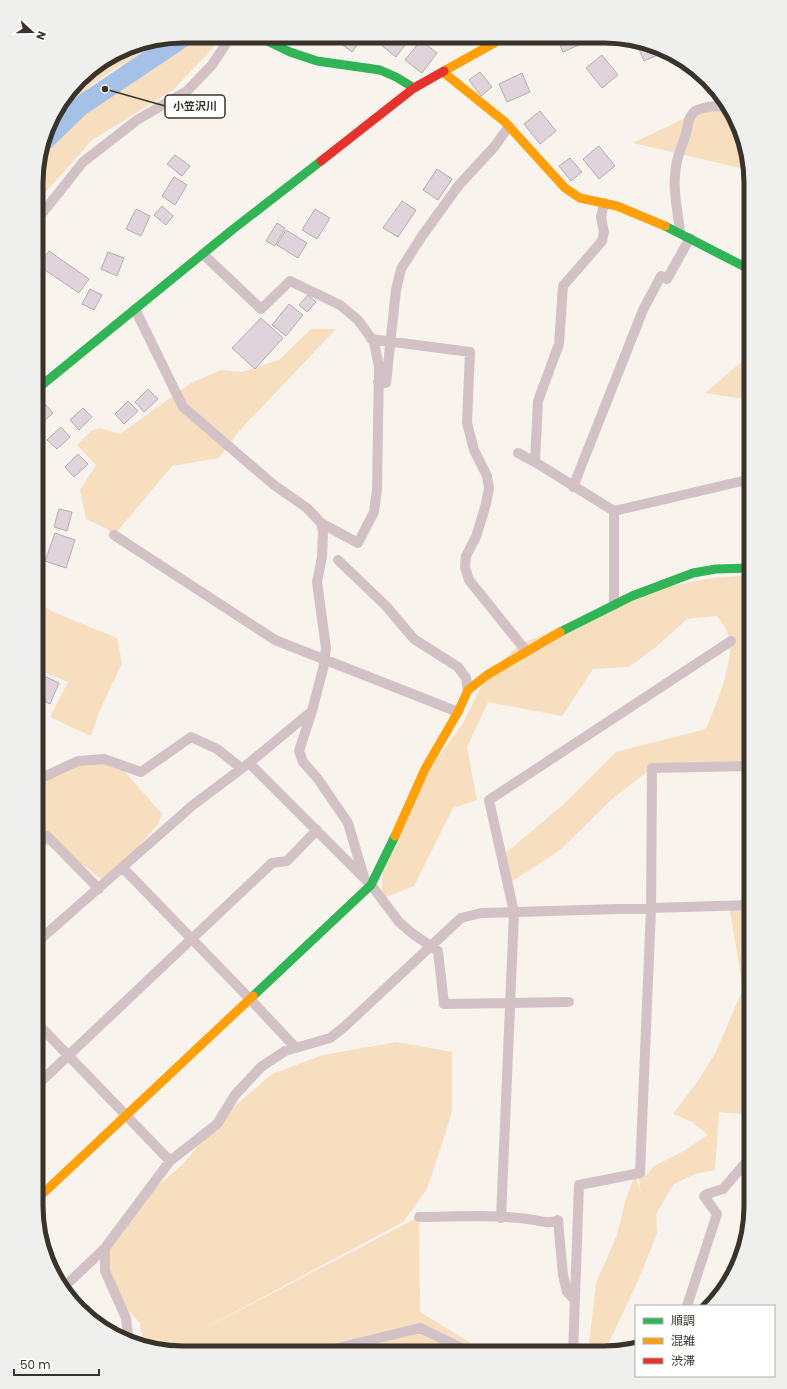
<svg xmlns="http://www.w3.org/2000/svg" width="787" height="1389" font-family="Poppins,'Noto Sans JP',sans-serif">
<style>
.green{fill:#f6debf;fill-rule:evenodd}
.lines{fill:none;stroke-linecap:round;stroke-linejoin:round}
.river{stroke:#a6c1e7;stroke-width:20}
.building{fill:#e0d3db;stroke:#b3aeae}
.street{stroke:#d3c2c5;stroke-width:10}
.fast{stroke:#30b455;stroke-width:9}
.slow{stroke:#ff9f0a;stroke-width:9}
.jam{stroke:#e5322d;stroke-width:9}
.rim{fill:none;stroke:#38332b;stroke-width:5}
.leader{fill:none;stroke:#38332b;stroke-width:1.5}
.callout-dot{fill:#38332b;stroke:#fff;stroke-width:1.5}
.callout{fill:#fff;stroke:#38332b;stroke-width:1.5}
.callout-label{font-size:11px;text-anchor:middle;font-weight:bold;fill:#38332b}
</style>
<rect width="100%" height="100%" fill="#f8f3ed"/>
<path class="green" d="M183,36H220L211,50L173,90L92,140L37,202V164L51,118L86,73L98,65L137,53L143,44ZM131,58L62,114L91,85Z
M723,98L726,101L743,136L749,170L633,143L710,106Z
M311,329H336L239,431L219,458L172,466L114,535L107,529L86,519L80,490L96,465L77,445L91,431L100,428L120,434L191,383L221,370L242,372L279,360Z
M751,354V400L705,393Z
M751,575V766L652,768L612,799L560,850L508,884L502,856L563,805L616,752L706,729C716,704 739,655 726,629C724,625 720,620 717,616L687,619L656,647L629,667L593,669L562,716L488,702L467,747L477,800L453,808L414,886L381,899L384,860L416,787L462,725L487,675L520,644L603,611L651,589L713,578Z
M37,602L53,612L117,638L122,663L99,712L91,736L50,717L68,682L37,669Z
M78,761L118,764L162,814L158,824L106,883L53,841L36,854L37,778Z
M729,905H751V1115L719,1112L715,1170L695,1174L674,1184L656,1214L657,1233L641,1274L604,1353H588L596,1283L617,1235L625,1202L635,1174L641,1193L638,1174L646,1176L654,1166L682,1152L708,1135L692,1122L673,1114L698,1081L716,1052L742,991L741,977Z
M397,1042L452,1052V1111L447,1128L427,1189L403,1222L190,1336L419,1217L420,1312L487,1353L164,1352L138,1345L142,1335L140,1323L118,1299L105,1271L111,1240L139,1202L183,1164L221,1118L272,1074L323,1055Z"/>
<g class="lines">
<path class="river" d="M45,140L79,107L185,36"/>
</g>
<path class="building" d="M337,37H363L352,52L335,39Z
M385,37H411L396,57L380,44Z
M557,38H585L586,42L563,52Z
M616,39H628L621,44Z
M421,40L437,53L422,73L405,60Z
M638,41L667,51L644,61L636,42Z
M602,55L618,75L602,88L586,68Z
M480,72L492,87L481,96L469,80Z
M522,73L530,92L507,102L499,84Z
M540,111L556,131L540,144L524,124Z
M599,146L615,166L599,179L583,159Z
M175,155L190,166L182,176L167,164Z
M570,158L582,172L571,181L559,166Z
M437,169L452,179L438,200L423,190Z
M174,177L187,185L175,205L162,196Z
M402,201L416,210L398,237L383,228Z
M162,206L173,216L166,225L154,215Z
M136,209L150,216L141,236L126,229Z
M315,209L330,218L317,239L302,230Z
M277,223L285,228L275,246L266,241Z
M286,230L307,243L298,258L277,245Z
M49,251L89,279L79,293L39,266Z
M108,252L124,258L117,276L101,269Z
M90,289L102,295L94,310L82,304Z
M308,295L316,302L307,312L299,305Z
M289,304L303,315L286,336L272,325Z
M261,318L283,338L255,369L232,348Z
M148,389L158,399L144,412L135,402Z
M128,401L138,411L124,424L115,414Z
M44,403L53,413L40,425L37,422V409Z
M83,408L92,417L79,430L70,420Z
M61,427L70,437L57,449L47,440Z
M78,454L88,464L74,477L65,467Z
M59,509L72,512L67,531L54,527Z
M55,533L75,540L66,568L45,561Z
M37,555L41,557L37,568Z
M44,676L59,683L50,704L37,698V693Z
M750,1062L751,1063V1082L745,1080Z"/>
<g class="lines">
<path class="street" d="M37,220L83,162L137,120L187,91L212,65L231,36
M680,233C678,212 672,188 676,166C678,153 684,142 687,130C688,123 689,116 695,111C706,105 717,107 728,106
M203,254L261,309L290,281L340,305L358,320L374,342L379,367L377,490L374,512L358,543L321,523
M371,339L470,352L467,423L474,450L487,476L489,488L486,504L476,537L466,556L465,567L469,580L526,651
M378,382L386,383L396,290L401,269L422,236L459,185L495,146L509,126
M518,453L535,462L614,511V605
M535,462L538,401L559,344L563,286L602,241L604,232L601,217L604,203
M573,487L643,310L661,276L667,279L690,238
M614,511L751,479
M114,535L275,640L458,712
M338,560L386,606L414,639L458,667L466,678L468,690
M312,711L299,751L303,762L318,779L348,823L364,877
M249,763L371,885L399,922L413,934L438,951L444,1004L569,1002
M37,780L78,761L104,759L141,772L191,737L217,749L241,768
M36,846L47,836L99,889
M123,868L250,999L296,1048
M36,943L193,805L249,763L312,711L324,665L326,648L317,582L322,557L323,531L321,523L307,508L274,485L183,407L135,309
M36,1022L170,1161
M36,1086L272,863L287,861L317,830
M419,1217C454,1217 493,1214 528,1219C537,1220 550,1225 558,1220L563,1275L567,1292L575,1300
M501,1218L514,912L489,800L731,641
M105,1248V1271L126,1318L129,1342
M62,1289L105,1248L170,1161L217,1124L235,1095L261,1067L285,1051L330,1038L343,1028L461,918L481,913L751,905
M687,1306L717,1214L704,1196L707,1194L723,1189L747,1161L751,1159
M321,1352L420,1328L472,1353
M573,1353L579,1185L640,1173L651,908L652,768L751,766"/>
<path class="fast" d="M257,36L290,52L317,61L380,70L396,77L414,88
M665,226L751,270
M37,389L232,230L321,161
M560,632L632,596L693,573L716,569L751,568
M253,996L371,885L395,836"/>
<path class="slow" d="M444,71L503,38
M443,72L505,122L565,188L580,198L617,206L665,226
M395,836L425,769L458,712L468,690L487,675L560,632
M36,1200L253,996"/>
<path class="jam" d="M321,161L414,88L444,71"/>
</g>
<path d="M0 0H787V1389H0ZM183 43H604A140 140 0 0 1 744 183V1206A140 140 0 0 1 604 1346H183A140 140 0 0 1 43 1206V183A140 140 0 0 1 183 43Z" fill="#efefee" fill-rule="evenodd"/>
<path class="rim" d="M183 43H604A140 140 0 0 1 744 183V1206A140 140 0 0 1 604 1346H183A140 140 0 0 1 43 1206V183A140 140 0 0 1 183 43Z"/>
<path class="leader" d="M105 89L165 106"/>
<circle class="callout-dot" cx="105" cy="89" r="4"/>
<rect class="callout" x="165" y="95" width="60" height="23" rx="4"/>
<g class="callout-label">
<text x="195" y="110">小笠沢川</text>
</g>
<rect x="635" y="1305" width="140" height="72" fill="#ffffff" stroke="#afadaa"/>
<rect x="643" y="1318" width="20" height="6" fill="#30b455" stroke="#afadaa"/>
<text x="671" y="1325" font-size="12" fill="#38332b">順調</text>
<rect x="643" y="1338" width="20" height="6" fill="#ff9f0a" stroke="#afadaa"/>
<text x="671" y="1345" font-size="12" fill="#38332b">混雑</text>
<rect x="643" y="1358" width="20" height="6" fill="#e5322d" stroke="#afadaa"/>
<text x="671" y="1365" font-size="12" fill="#38332b">渋滞</text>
<g transform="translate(32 32) rotate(111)" stroke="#ffffff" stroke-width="3" paint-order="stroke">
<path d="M0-3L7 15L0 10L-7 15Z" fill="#38332b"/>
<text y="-6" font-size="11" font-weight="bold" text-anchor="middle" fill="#38332b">N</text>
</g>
<path d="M14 1369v6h85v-6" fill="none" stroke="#38332b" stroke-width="2"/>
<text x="20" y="1369" font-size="12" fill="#38332b" stroke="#ffffff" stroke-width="3" paint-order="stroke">50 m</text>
</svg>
